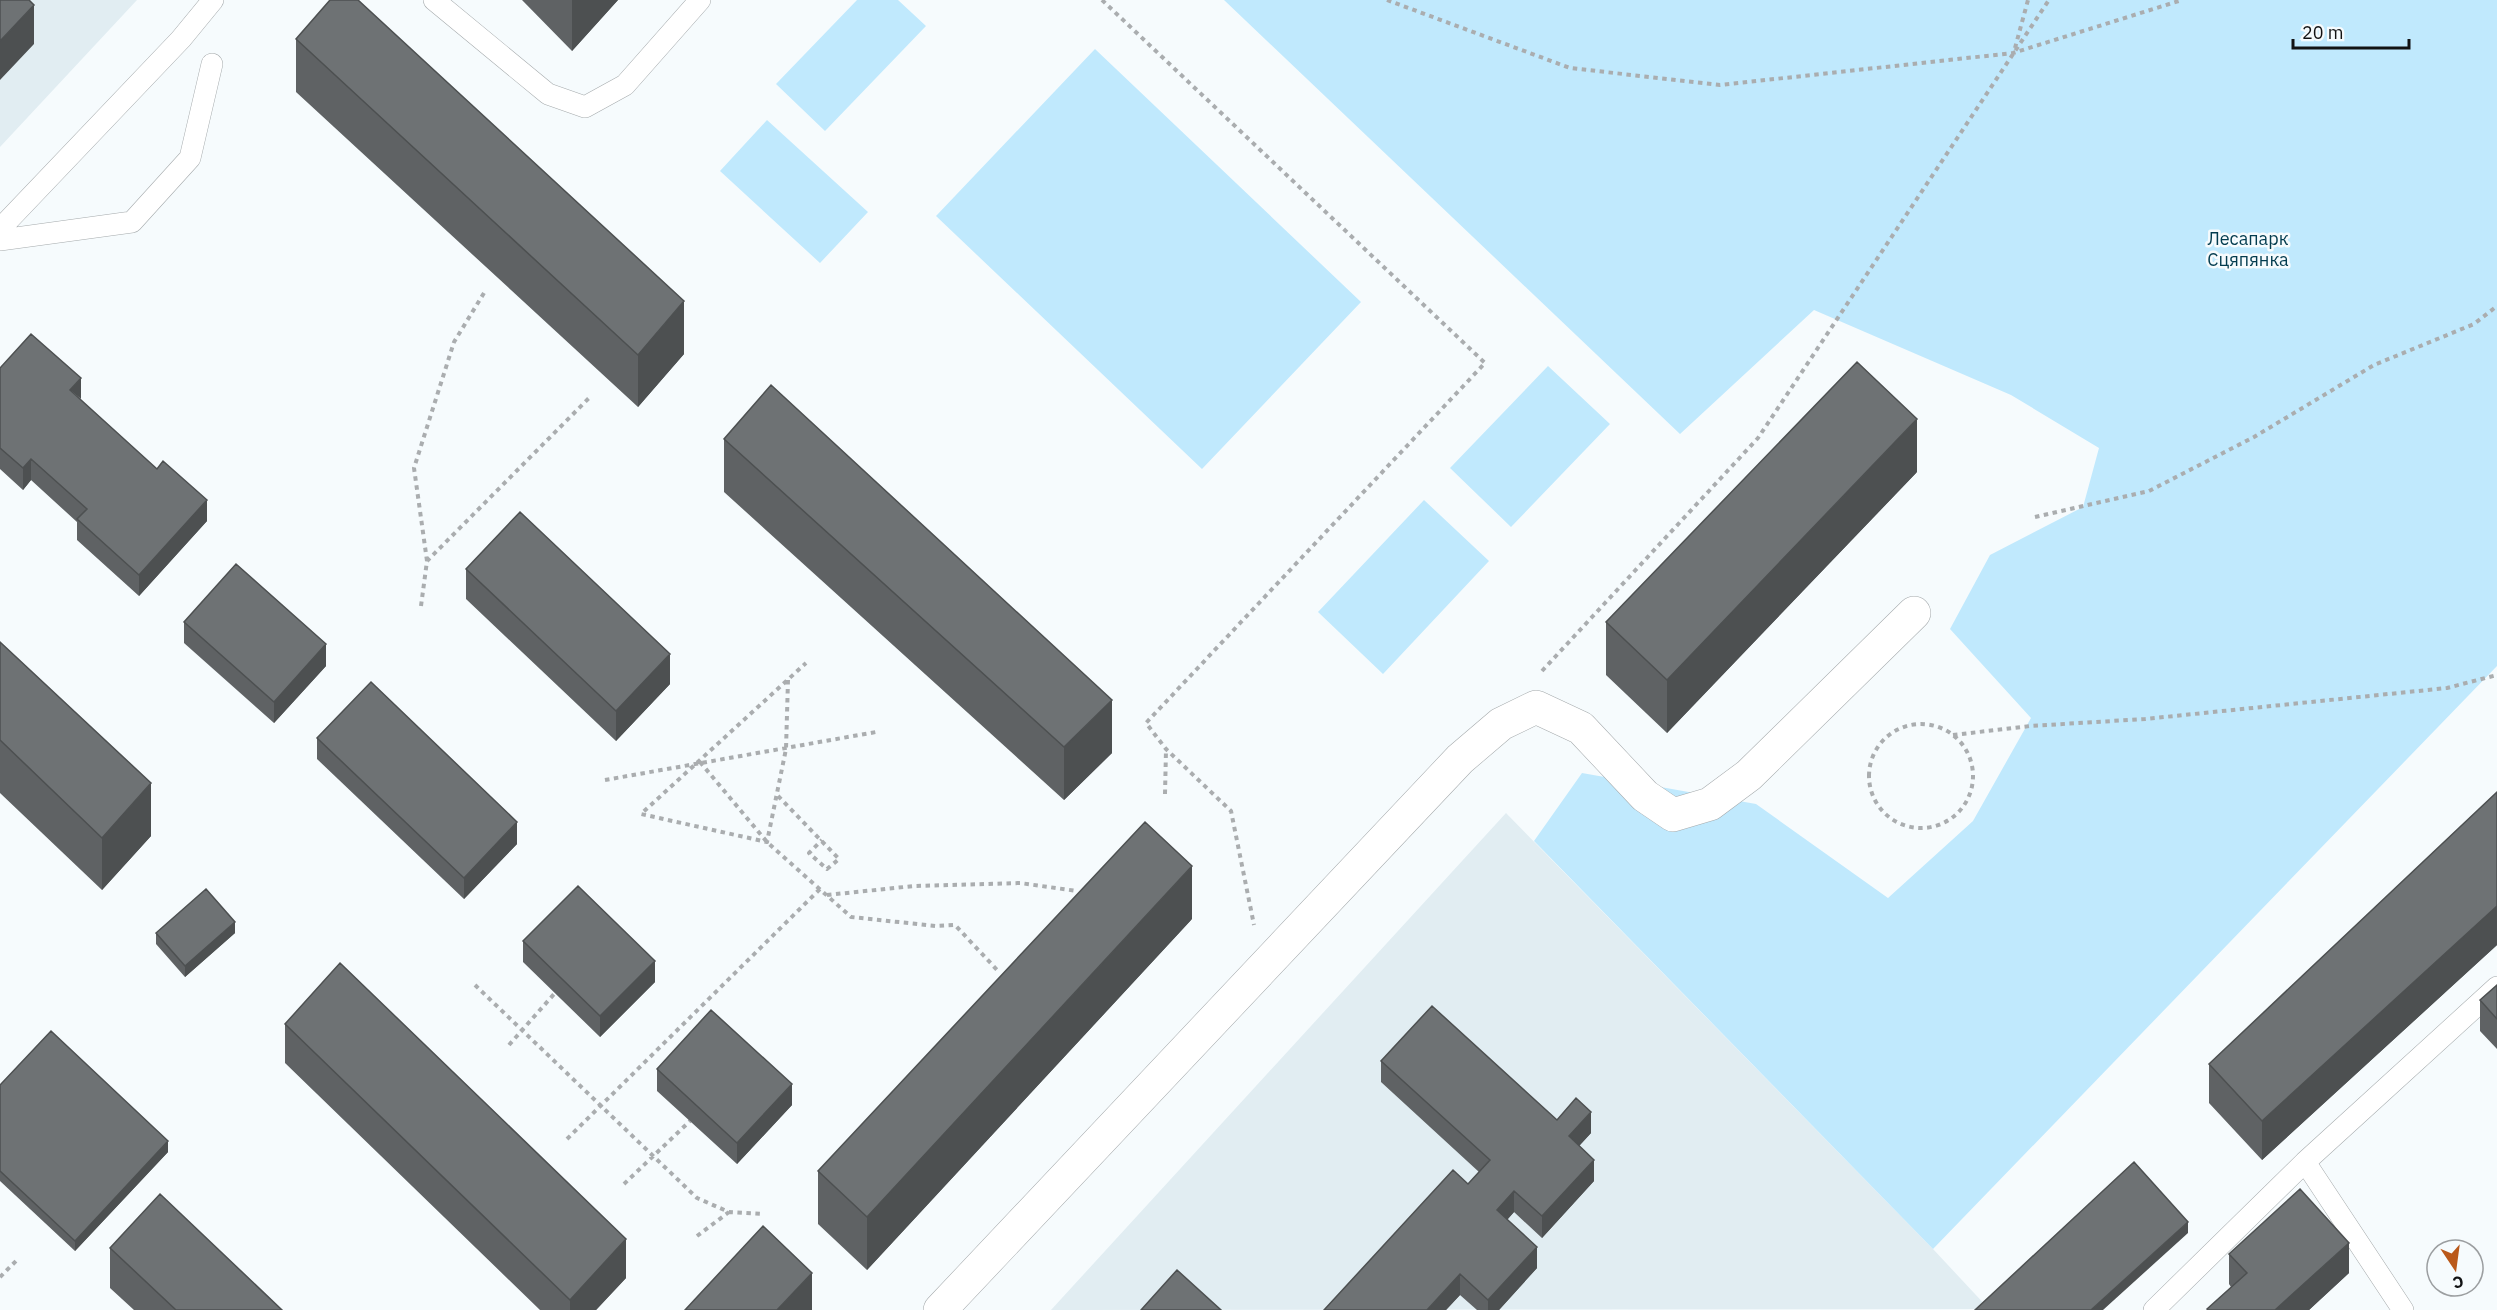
<svg xmlns="http://www.w3.org/2000/svg" width="2497" height="1310" font-family="'IBM Plex Sans',sans-serif">
<style>
.built{fill:#e1edf2}
.green{fill:#c0e9fd}
.lines{fill:none;stroke-linecap:round;stroke-linejoin:round}
.lane-casing{stroke:#a5aaac;stroke-width:22}
.street-casing{stroke:#a5aaac;stroke-width:34}
.path{stroke:#aaadaf;stroke-width:4;stroke-dasharray:4.5 4.5;stroke-linecap:butt}
.lane{stroke:#fff;stroke-width:21}
.street{stroke:#fff;stroke-width:33}
.wall{fill:#5f6264}
.shaded-wall{fill:#4d5051}
.building{fill:#6e7274;stroke:#4d5051;stroke-width:1.5}
.labels{text-anchor:middle;dominant-baseline:central;stroke-width:5;stroke-linejoin:round;paint-order:stroke}
.park-label{font-size:18px;fill:#033c4f;stroke:#f6fbfd}
</style>
<rect width="100%" height="100%" fill="#f6fbfd"/>
<path class="built" d="M0,0H137L0,147Z
M1506,813L1933,1249L1989,1309L1051,1310Z"/>
<path class="green" d="M857,0H898L926,26L825,131L776,84Z
M1224,0H2497V666L1933,1249L1534,841L1582,773L1756,804L1888,898L1973,821L2031,718L1950,629L1990,555L2083,507L2099,448L2011,395L1814,310L1680,434Z
M1095,49L1361,302L1202,469L936,216Z
M767,120L868,212L820,263L720,171Z
M1548,366L1610,424L1511,527L1450,468Z
M1424,500L1489,561L1383,674L1318,612Z"/>
<g class="lines">
<g class="lane-casing">
<path id="lane" d="M434,0L548,94L585,107L625,85L700,0
M0,229L181,39L213,0
M0,240L132,222L190,158L212,64
M2305,1162L2403,1310
M2154,1310L2305,1162L2497,987"/>
</g>
<g class="street-casing">
<path id="street" d="M940,1310L1460,759L1501,724L1536,707L1581,728L1645,796L1673,815L1710,804L1749,775L1914,613"/>
</g>
<path class="path" d="M1102,0L1485,363L1146,723L1166,749L1231,811L1254,925
M1387,0L1570,68L1720,85L2013,53L2182,0
M2015,48L2028,0
M2035,517L2149,491L2254,437L2374,365L2474,324L2497,306
M427,561L414,468L454,342L484,293
M421,606L427,561L591,396
M1542,671L1758,438L2049,0
M788,680L786,749L767,842L641,814L806,663
M1869 776a52 52 0 1 1 104 0a52 52 0 1 1-104 0Z
M1953,735L2030,726L2145,719L2447,688L2497,675
M700,762L767,842L851,917L936,926L955,925L999,972
M605,780L876,732
M1165,794L1166,750
M778,796L839,859L827,869L809,853L822,840
M827,895L914,886L1020,883L1077,891
M475,985L697,1198L729,1212L762,1214
M509,1045L555,993
M567,1139L820,889
M624,1184L690,1121
M697,1236L729,1212
M0,1277L18,1259"/>
<use href="#lane" class="lane"/>
<use href="#street" class="street"/>
</g>
<path class="wall" d="M522,0H618L572,51Z
M296,39L684,354L638,407L296,92Z
M0,368L81,400L207,521L139,596L77,540V522L31,480L23,490L0,469Z
M724,439L1112,753L1064,800L724,492Z
M1917,472L1667,733L1606,675V622Z
M466,569L670,684L616,741L466,599Z
M184,622L326,666L274,723L184,643Z
M0,642L151,836L102,890L0,793Z
M317,738L517,844L464,899L317,759Z
M2497,792V945L2262,1160L2209,1103V1064Z
M1192,919L867,1270L818,1224V1171Z
M156,933H235L185,977L156,944Z
M523,941L655,982L600,1037L523,962Z
M2497,985V1049L2480,1031V1000Z
M285,1024L626,1278L596,1310H540L285,1063Z
M1381,1061L1557,1120L1591,1133L1579,1146L1594,1181L1542,1238L1514,1212L1507,1220L1537,1268L1499,1310H1477L1460,1295L1446,1310L1468,1184L1479,1172L1381,1082Z
M657,1069L792,1105L737,1164L657,1091Z
M0,1085L168,1152L75,1251L0,1181Z
M110,1248L282,1310H134L110,1288Z
M2229,1254L2349,1273L2309,1310H2207L2231,1287L2229,1284Z"/>
<path class="shaded-wall" d="M572,0H618L572,51Z
M34,5V44L0,80V41Z
M684,301V354L638,407V355Z
M81,378V399L70,390Z
M1917,419V472L1667,733V680Z
M31,459V480L23,490V468Z
M207,500V521L139,596V575Z
M326,644V666L274,723V702Z
M670,654V684L616,741V711Z
M1112,700V753L1064,800V747Z
M151,783V836L102,890V838Z
M517,822V844L464,899V878Z
M1192,866V919L867,1270V1217Z
M2497,906V945L2262,1160V1121Z
M235,922V933L185,977V966Z
M655,961V982L600,1037V1016Z
M792,1084V1105L737,1164V1143Z
M1591,1112V1133L1569,1157V1136Z
M168,1141V1152L75,1251V1241Z
M1594,1160V1181L1542,1238V1216Z
M1514,1191V1212L1497,1231V1210Z
M2188,1222V1233L2103,1310H2091Z
M626,1239V1278L596,1310H570V1300Z
M2349,1243V1273L2309,1310H2275Z
M1537,1247V1268L1499,1310H1488V1300Z
M812,1273V1310H777Z
M1460,1274V1295L1446,1310H1427Z"/>
<path class="building" d="M0,0H29L34,5L0,41Z
M330,0H358L684,301L638,355L296,39Z
M31,334L81,378L70,390L157,469L163,461L207,500L139,575L77,519L87,509L31,459L23,468L0,448V368Z
M1857,362L1917,419L1667,680L1606,622Z
M771,385L1112,700L1064,747L724,439Z
M520,512L670,654L616,711L466,569Z
M236,564L326,644L274,702L184,622Z
M0,642L151,783L102,838L0,740Z
M371,682L517,822L464,878L317,738Z
M2497,792V906L2262,1121L2209,1064Z
M1145,822L1192,866L867,1217L818,1171Z
M578,886L655,961L600,1016L523,941Z
M206,889L235,922L185,966L156,933Z
M340,963L626,1239L570,1300L285,1024Z
M2497,985V1019L2480,1000Z
M1432,1006L1557,1120L1576,1098L1591,1112L1569,1136L1594,1160L1542,1216L1514,1191L1497,1210L1537,1247L1488,1300L1460,1274L1427,1310H1324L1453,1170L1468,1184L1490,1160L1381,1061Z
M711,1010L792,1084L737,1143L657,1069Z
M51,1031L168,1141L75,1241L0,1171V1085Z
M2134,1162L2188,1222L2091,1310H1975Z
M2300,1189L2349,1243L2275,1310H2208L2207,1309L2247,1273L2229,1254Z
M160,1194L282,1310H176L110,1248Z
M763,1226L812,1273L777,1310H685Z
M1177,1270L1221,1310H1141Z"/>
<g class="labels">
<g class="park-label">
<text x="2248" y="238">Лесапарк<tspan x="2248" dy="21">Сцяпянка</tspan></text>
</g>
</g>
<g transform="translate(2455 1268) rotate(167)"><circle r="28" fill="#f6fbfd" stroke="#9b9ea0" stroke-width="1.5"/>
<path d="M0-4.5L10 22L0 15L-10 22Z" fill="#ba591a"/>
<text y="-9" font-size="16" font-weight="bold" text-anchor="middle" fill="#121314">С</text>
</g>
<path d="M2293 39v9h116v-9" fill="none" stroke="#121314" stroke-width="3"/>
<text x="2302" y="39" font-size="18" fill="#121314" stroke="#f6fbfd" stroke-width="4.5" paint-order="stroke">20 m</text>
</svg>
